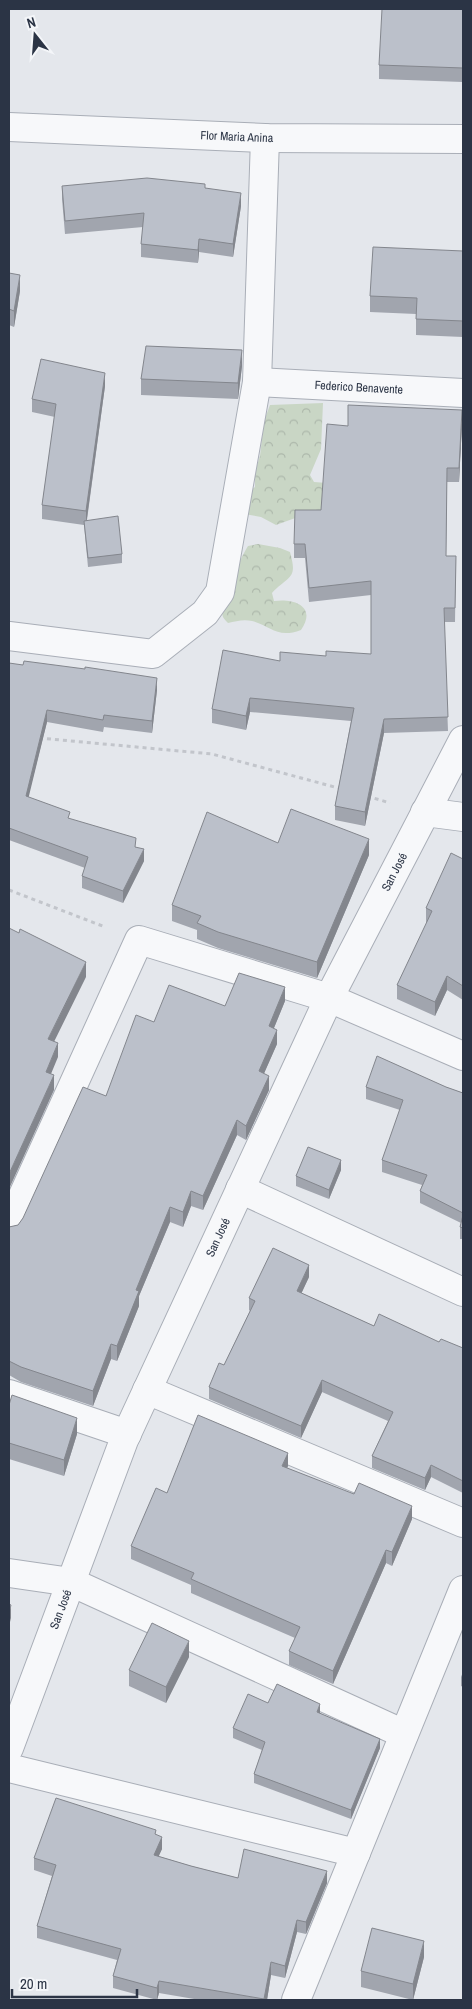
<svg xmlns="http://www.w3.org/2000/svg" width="472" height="2009" font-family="'Archivo Narrow',sans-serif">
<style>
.forest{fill:url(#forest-crowns)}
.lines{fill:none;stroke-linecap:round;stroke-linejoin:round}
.minor-casing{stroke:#a9aeb7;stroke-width:30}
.path{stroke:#c2c5cb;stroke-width:3;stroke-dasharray:4 4;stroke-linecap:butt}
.minor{stroke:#f7f8fa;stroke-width:28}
.wall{fill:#a1a5ae}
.shaded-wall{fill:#83868d}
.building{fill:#bbc0ca;stroke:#83868d}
.labels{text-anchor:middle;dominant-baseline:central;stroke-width:4;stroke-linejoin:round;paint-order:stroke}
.street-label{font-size:12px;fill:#2b3445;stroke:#f4f6f9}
</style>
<defs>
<pattern id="forest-crowns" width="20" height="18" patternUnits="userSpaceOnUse" patternTransform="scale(1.25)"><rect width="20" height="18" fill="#c9d6c5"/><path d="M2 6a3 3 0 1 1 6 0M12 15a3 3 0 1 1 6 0" fill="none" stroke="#adb8ab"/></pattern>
</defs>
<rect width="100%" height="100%" fill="#e4e7ec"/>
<path class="forest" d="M323,403L321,449L310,475L314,482L340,484L355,508L309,513L276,525L261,517L244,514L241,498L255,487V472L260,456L264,421L270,405Z
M258,544L280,548L290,552C298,580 289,575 272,593L274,601C295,598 317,607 301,630C277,639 271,626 252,621C244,619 236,621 228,623C226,621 224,619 223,617C218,605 241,557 248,546Z"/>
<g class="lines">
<g class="minor-casing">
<g id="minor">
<path id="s1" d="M9,127L265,138L463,139"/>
<path id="s2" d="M257,382L463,393"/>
<path d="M9,636L153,654L205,613L220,592L257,382L265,138"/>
<path d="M425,812L463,817"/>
<path d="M240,1189L463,1292"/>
<path d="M9,1226L139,940L329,998L463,1056"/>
<path d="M147,1390L463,1523"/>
<path d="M9,1394L127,1434"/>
<path d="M9,1573L71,1582L404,1734"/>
<path id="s3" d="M9,1748L124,1440L329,998L463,740"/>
<path d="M9,1768L356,1853"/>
<path d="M296,2000L463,1590"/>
</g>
</g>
<path class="path" d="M39,738L212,754L342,789
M367,796L390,803
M9,890L105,927"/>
<use href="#minor" class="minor"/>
</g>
<path class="wall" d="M463,9V82L379,79V65Z
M62,186L205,188L241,206L233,257L199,252L198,263L141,257V244L143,227L65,234L62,199Z
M463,251V337L416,335V314L370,312V296Z
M9,273L20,291L14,327L9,325Z
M242,366L238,399L141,395V379Z
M105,386L87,520L122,554V563L88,567L84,525L42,519V505L55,417L32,412V399Z
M462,424L459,482H447L446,556H456L455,622H444L448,731L384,733L365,826L335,820V806L351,721L250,712L246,730L212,723V709L280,661L326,656L371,654V595L309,602L305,558H294V544L321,510L348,426Z
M9,663L157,690L152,733L104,727L103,732L47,722L28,797L70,819L136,848L144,861L123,903L82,888V876L85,868L9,840Z
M278,843L369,855L317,978L218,948L197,939V930L172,921V905Z
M463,859V1000L447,990L435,1016L397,999V985L427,923L426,922V908Z
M285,1001L274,1028L277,1044L264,1073L269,1090L246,1140L237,1135L203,1210L191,1206L183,1227L170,1222L139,1296V1306L117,1361L111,1359L93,1406L21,1382L9,1375V1227L18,1225L23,1218L106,1096L154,1022L225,1006Z
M366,1087H446L463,1093V1239H460V1227L461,1223L420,1203V1191L422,1185L382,1172V1160L400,1110L366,1099Z
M341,1170L329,1199L296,1186V1176Z
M309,1277L301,1293L374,1326L439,1342L463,1348V1493L431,1477L425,1490L372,1468V1456L388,1421L322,1392L301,1438L209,1399V1387L224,1365L250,1311L249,1310V1298Z
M9,1405L77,1434L64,1476L9,1459Z
M288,1466L287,1468L412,1519L392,1566L386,1563L333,1684L289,1665V1651L295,1638L191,1593V1585L131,1559V1546L167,1493Z
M189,1657L166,1703L129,1686V1670Z
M463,1672V1687L461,1686V1677Z
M268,1703L320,1713L380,1748L351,1819L254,1783V1774L262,1750L233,1738V1728Z
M156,1834L162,1849L158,1856L191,1866L238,1878L327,1883L306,1934L297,1932L285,1978L271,1975L267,2000H200L159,1993L157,2000L113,1988V1976L117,1960L37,1938V1926L52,1876L34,1870V1858Z
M424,1957L413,2000L361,1987V1971Z"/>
<path class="shaded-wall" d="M241,193V206L233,257V244Z
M199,239V252L198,263V250Z
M20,275V291L14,327V311Z
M242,350V366L238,399V383Z
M105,373V386L86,525V511Z
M462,410V424L459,482V468Z
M157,678V690L152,733V721Z
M250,698V712L246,730V716Z
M47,710V722L26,808V796Z
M384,719V733L365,826V812Z
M369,839V855L317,978V962Z
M144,849V861L123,903V891Z
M86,962V977L48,1054V1039Z
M447,976V990L435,1016V1002Z
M285,987V1001L269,1040V1026Z
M277,1030V1044L259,1085V1071Z
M58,1043V1057L46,1086V1072Z
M54,1075V1090L9,1189V1174Z
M269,1076V1090L246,1140V1126Z
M237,1120V1135L203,1210V1196Z
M341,1160V1170L329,1199V1190Z
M191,1191V1206L183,1227V1212Z
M170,1207V1222L139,1296V1306L117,1361V1346L136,1290Z
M309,1265V1277L297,1303V1291Z
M111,1344V1359L93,1406V1391Z
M322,1380V1392L301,1438V1426Z
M77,1418V1434L64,1476V1460Z
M288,1453V1466L282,1479V1466Z
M431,1465V1477L425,1490V1478Z
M412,1506V1519L392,1566V1552Z
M386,1550V1563L333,1684V1671Z
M11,1605V1618L9,1626V1613Z
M189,1641V1657L166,1703V1687Z
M320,1704V1713L317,1721V1712Z
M380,1739V1748L351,1819V1810Z
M162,1837V1849L154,1867V1855Z
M327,1871V1883L306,1934V1922Z
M297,1920V1932L285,1978V1966Z
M424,1941V1957L413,2000V1984Z
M271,1962V1975L267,2000H264Z
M159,1981V1993L157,2000V1988Z"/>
<path class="building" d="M382,9H463V68L379,65Z
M147,178L205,184V188L241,193L233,244L199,239L198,250L141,244L144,213L65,221L62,186Z
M373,247L463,251V321L416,319L417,298L370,296Z
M9,273L20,275L14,311L9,309Z
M146,346L242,350L238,383L141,379Z
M41,359L105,373L86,511L42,505L56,404L32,399Z
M348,405L462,410L459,468H447L446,556H456L455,608H444L448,717L384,719L365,812L335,806L354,708L250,698L246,716L212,709L223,650L280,661V652L326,656V651L371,654V581L309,588L305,544H294L295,510H321L327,424L348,426Z
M118,516L122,554L88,558L84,521Z
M24,661L85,669V667L157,678L152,721L104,715L103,720L47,710L26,796L70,812L68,818L136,838L135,847L144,849L123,891L82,876L88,857L9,828V663L23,665Z
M291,809L369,839L317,962L218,932L197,923L201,916L172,905L207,812L278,843Z
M451,853L463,859V986L447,976L435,1002L397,985L432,911L426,908Z
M9,928L19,933L20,929L86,962L48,1039L58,1043L46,1072L54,1075L9,1174Z
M239,973L285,987L269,1026L277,1030L259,1071L269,1076L246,1126L237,1120L203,1196L191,1191L183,1212L170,1207L136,1290L139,1291L117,1346L111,1344L93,1391L21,1367L9,1361V1227L18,1225L23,1218L83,1087L106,1096L136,1015L154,1022L169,985L225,1006Z
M377,1056L446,1087L463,1093V1213L420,1191L427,1175L382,1160L403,1100L366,1087Z
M308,1147L341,1160L329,1190L296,1176Z
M463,1215V1228L460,1227Z
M273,1248L309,1265L297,1291L374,1326L379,1314L439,1342L441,1339L463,1348V1481L431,1465L425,1478L372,1456L393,1412L322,1380L301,1426L209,1387L219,1363L224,1365L255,1301L249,1298Z
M12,1395L77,1418L64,1460L9,1443V1405Z
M198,1415L288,1453L282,1466L354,1494L359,1483L412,1506L392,1552L386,1550L333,1671L289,1651L300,1627L191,1579L194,1573L131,1546L156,1488L167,1493Z
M9,1604L11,1605L9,1613Z
M152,1623L189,1641L166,1687L129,1670Z
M277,1684L320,1704L317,1712L380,1739L351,1810L254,1774L265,1742L233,1728L248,1694L268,1703Z
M56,1798L156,1830L155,1834L162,1837L154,1855L191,1866L238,1878L244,1849L327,1871L306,1922L297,1920L285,1966L271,1962L264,1999L159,1981L157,1988L113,1976L121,1949L37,1926L56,1865L34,1858Z
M372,1928L424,1941L413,1984L361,1971Z"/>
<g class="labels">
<g class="street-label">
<text stroke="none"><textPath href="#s1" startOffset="228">Flor Maria Anina</textPath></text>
<text stroke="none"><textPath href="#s2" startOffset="102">Federico Benavente</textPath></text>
<text stroke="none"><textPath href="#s3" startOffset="958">San José</textPath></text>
<text stroke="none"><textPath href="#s3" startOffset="552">San José</textPath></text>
<text stroke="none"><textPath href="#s3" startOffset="148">San José</textPath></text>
</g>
</g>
<rect width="472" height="2009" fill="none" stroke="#2b3445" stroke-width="20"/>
<g transform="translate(35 35) rotate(343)" stroke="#f4f6f9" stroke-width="4" paint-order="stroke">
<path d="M0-4L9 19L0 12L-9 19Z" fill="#2b3445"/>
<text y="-8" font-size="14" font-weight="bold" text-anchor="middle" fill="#2b3445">N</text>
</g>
<path d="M12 1989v8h125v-8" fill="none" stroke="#2b3445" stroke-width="2.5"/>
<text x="20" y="1989" font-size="15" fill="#2b3445" stroke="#f4f6f9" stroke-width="4" paint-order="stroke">20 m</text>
</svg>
